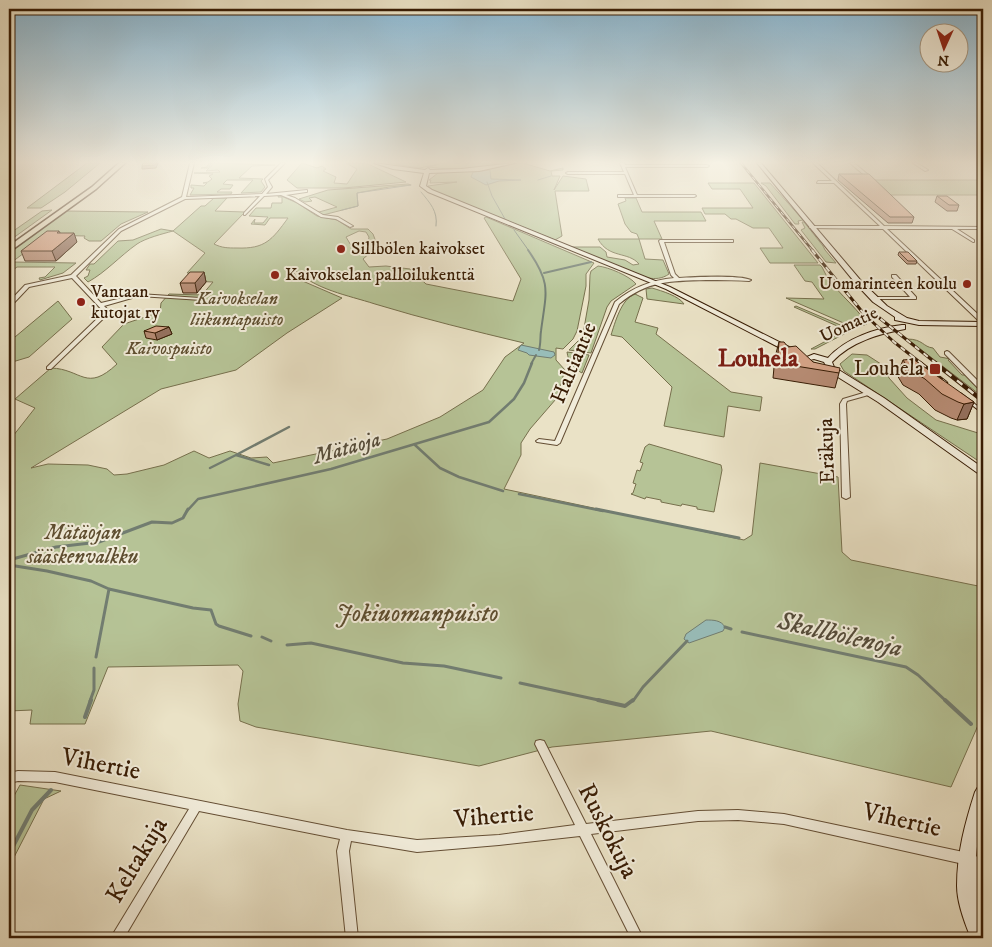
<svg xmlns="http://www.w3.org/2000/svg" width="992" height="947" font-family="'IM FELL DW Pica',serif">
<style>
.green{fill:#b6c396;stroke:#77704d;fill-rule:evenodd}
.water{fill:#98bdb9;stroke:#727d71}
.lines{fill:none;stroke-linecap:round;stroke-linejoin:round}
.stream-far4{stroke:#727d71;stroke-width:1}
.stream-far3{stroke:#727d71;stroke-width:2}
.stream-far2{stroke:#727d71;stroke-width:2.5}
.stream-far1{stroke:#727d71;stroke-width:3}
.stream{stroke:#727d71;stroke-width:4}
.street-casing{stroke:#644e34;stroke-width:2}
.secondary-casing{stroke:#381c04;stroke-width:2}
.highway-casing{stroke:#381c04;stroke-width:3}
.street{fill:#f1ecda;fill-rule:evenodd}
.secondary{fill:#f1ecda;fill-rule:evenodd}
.highway{fill:#eae2c6;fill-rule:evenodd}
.rail-far2-casing{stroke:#381c04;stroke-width:2.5}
.rail-far1-casing{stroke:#381c04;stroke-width:3}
.rail-casing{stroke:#381c04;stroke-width:4.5}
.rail-far2{stroke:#f1ecda;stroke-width:1;stroke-dasharray:4.5;stroke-linecap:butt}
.rail-far1{stroke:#f1ecda;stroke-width:2;stroke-dasharray:5.5;stroke-linecap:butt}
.rail{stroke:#f1ecda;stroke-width:2.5;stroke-dasharray:7;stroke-linecap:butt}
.wall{fill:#b68b73;stroke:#381c04}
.shaded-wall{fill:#94715e;stroke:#381c04}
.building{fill:#d4a286;stroke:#381c04}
.poi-dot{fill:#8f2418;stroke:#f1ecda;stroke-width:2}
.labels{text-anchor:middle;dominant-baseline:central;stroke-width:4;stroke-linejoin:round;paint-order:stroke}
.far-poi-label{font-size:18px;fill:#381c04;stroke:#f1ecda;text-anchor:start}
.far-park-label{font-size:18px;font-style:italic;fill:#5e4e30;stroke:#f1ecda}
.far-street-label{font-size:18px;fill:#381c04;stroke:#f1ecda}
.street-label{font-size:21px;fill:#381c04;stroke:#f1ecda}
.poi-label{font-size:21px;fill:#381c04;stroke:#f1ecda;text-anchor:end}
.park-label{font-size:21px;font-style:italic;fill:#5e4e30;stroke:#f1ecda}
.water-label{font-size:22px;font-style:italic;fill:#554c3a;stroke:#f1ecda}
.quarter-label{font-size:24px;font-weight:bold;fill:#7a1f14;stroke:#f1ecda}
.near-park-label{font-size:25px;font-style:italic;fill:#5e4e30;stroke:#f1ecda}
.near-street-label{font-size:25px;fill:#381c04;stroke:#f1ecda}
.near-water-label{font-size:26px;font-style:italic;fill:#554c3a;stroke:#f1ecda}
</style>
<rect width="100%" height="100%" fill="#eae2c6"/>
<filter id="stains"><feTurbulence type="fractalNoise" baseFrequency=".004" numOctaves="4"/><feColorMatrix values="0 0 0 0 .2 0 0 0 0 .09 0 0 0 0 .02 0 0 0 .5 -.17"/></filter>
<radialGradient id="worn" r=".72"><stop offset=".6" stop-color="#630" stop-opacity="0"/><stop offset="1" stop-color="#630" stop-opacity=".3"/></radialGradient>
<path class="green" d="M87,163H100L65,192L41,208H27Z
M209,163H212L209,167H211L213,163L275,165L252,166L239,178L263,179L261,181L265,187L261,192L241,193L253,180H227L223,184L233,185L230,189H221L217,192H232L231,194L190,195L194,188H191V185L204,186L207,183H203L208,182L212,179L209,176L213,174L194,173L220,172L218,170L206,171L209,168H201L207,167Z
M302,163L317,168L322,166L326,169L323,171L336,177L334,183L347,184L357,169L346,163H366L406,182L344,188H297L287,180Z
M388,163H506C481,168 454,171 429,167L439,164L420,168Z
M519,163H527L526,164L550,171L563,168V170L551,171L552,176H560L554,190L563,176L586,179L589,191H555L562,236L555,240L434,191L428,186L457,182L430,183L431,180H429L438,173L483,170Z
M871,180H979L983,182V195H884Z
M708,183H754L818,263H770L760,248H783L769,228H753L736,219H731L725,214H705L702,208H753L740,189H712Z
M761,183H770L803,220L798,221L799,224H795L766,186Z
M408,184L411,185L389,187L357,193L358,206L323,215L314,211L319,212L337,207L315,197L309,198L312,201L305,202L299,199L328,190Z
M279,195L297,203L317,216L337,220L351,229H368L373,234L376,242L371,252L363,259L369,267L386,266L410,269L426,284L513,301L521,279L484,218L486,217L594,263L586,274V286L577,331L573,339L563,349L556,348V360L565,370L556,399L530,429L521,443V455L504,489L744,540L752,535L760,463L838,477L842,552L851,560L983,587V714L951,787L711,731L552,747L479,766L256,727L240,721L238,704L243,671L238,665L108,667L85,724H30L32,710L9,711V437L13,436L35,408L15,399L51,368C82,369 86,393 117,364L102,347L124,324L160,312L161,303L169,294L202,295L213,282L190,281L197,273H187L205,253L173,231C162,234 146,238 137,244C120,256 106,272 88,282L84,278L88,276L90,270H86L90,264H94L118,241L133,240L161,229L173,231L201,206H205L214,198H227L215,211L245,212L214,244C222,248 228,248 237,248C265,249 272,240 288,218H270L265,225L251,224L255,219L254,223H263L268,217L249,216L256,208H271L272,203H282V197H278ZM359,231L366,232L369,237L368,243L359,248L352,247L346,237ZM294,269C316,290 347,295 375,304C424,319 474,331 524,343L505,357L483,390L440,417L387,439L273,463L267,457L251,458L230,451L209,458L194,451L164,465L127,474L114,475L107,469L88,465L48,464L31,468L161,389L236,370L287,333L342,298L298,279L293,272Z
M625,198H636L642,212H701L706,221H654L662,239H639L645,259L663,260L669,274C662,279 655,279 648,278L571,247H600L606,252L607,257L625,260L633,265L639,264C628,251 609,259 598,239H639L637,234L631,232L625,224L618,204L626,201Z
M52,210L9,241V234L42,211Z
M66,211L148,212L121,224L101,241H89L84,238L85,236L48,235L12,262L76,263L63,273L40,280L39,278L45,277L55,267H17L9,273V253Z
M802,222H804L823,246L825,250L836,263L826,262L801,230L805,228Z
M794,265H820L822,267C831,289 855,304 867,324L855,328L786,298L824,299L812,282L805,281Z
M598,266C608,267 630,276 636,284L611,301L607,307L591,353L569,350L580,339L583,334L589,300L590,275L591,271Z
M652,288C662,291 679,296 684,304L647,299L646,289Z
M635,294L643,298L635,322L658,328L656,334L731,392L762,397L760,411L728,406L724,437L664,426L672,387L622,337L611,335C615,323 621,299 635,294Z
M58,301L72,319L29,357L9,363V342Z
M796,306L852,330L815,349H811L841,333L844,329L794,307Z
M907,339C923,339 923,347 933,348L940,357L951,359L948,360L962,375H966L973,384L983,389V397Z
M567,352L589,355L582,373C574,369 568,361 567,352Z
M852,354L867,355L884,366L889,378L907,398L936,420L978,433L983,437V464L844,371L840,364Z
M649,444L721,465L722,470L714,512L697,509V507L682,504L681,506L661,502V500L646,497L645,499L631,494L633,493L636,484L633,483L637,470L640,471L643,463L640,462L645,447Z
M20,785L61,791L44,799L9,867V805Z"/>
<path class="water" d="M490,170L491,179L521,180L499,181L486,185L471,177L473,172Z
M521,345L554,352L555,355L551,358L529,355L527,353L518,350Z
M706,620C713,620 721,620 725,627L723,631L689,643L684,639L686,634Z"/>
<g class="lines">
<path class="stream-far4" d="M538,180L551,176
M487,182L492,196L505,219
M421,192C430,203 438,211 436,226
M342,210L358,206L357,193L411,185
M514,230L529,251"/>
<path class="stream-far3" d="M528,250C552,284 546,292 541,331C540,337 541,343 539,350
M544,273L591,262
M531,364L536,355"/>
<path class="stream-far2" d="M415,445L440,468L459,477L503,491
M269,465L236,455L289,427
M210,468L236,455
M519,494L603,511
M187,511L198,499L331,469L489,422L514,399L524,383L532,363"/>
<path class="stream-far1" d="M596,509L739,538
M9,560L56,547L99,542L152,522L172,523L183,518L188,509
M9,565L47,571L91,581L109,589L193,608L211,610L216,624L219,626L251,636
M725,627L731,629
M742,632L906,667L918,675L946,701
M262,637L271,641
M287,645L311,643L403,663L444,666L501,678
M96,657L109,589
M520,683L603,701
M90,701L94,690V668
M633,701L643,687L687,641"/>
<path class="stream" d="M598,700L625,706L633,700
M945,700L971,724
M85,717L91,700
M9,854L32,810L51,790"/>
<g class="street-casing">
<path id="street" d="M190,163H194L186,197L262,194L268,187L265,179L281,163H285L268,180L272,187L266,194L307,190V192H306L286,195L295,198L323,215L338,217L353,226L350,227L336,219L321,217L293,200L281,195L264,196L245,215H244V213L260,196L185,199L121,231L76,276L101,303L139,294L200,298L202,299V300L139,296L104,306L110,312L109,313L51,369H47V367L104,312L72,278L29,287L11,306H9V302L25,285L71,275L119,229L182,197Z
M620,163H624L625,165H707L709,166L707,167H625L637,195H695L696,196L694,197H618V195H634L625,174H568L566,173L568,172H624Z
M813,163H817L884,226L983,227V229H957L974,240V242H973L952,229H887L983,319V323H981L883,229L810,228L809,227L811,226H880L834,183H817L818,181H832Z
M850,163H854L872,178V180H870Z
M913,163H917L928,170L925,171Z
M976,163H980L983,165V167Z
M660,240H733V242H664L675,274L679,278C695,277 739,275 751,280L749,281C735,280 721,280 706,280C671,281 648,280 619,304L560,443L557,445L537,442L536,441L539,439L555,441L615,302C633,287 652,280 674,278L671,275L659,241Z
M892,275H896L916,297V299H871V298L873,297H910L892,277Z
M947,351L949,352L983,386V390L977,387L945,354V352Z
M870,391L873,393L872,394L847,401L846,404L850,497L846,499L842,497L840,404L843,399Z
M540,740L544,741L586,824L698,811L738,810L784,814L968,853L983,859V871L968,865L784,824L738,820L698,821L591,834L643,938H631L580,836L499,845L417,852L351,841L349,851L358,938H346L337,851L340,839L199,811L124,938H111L113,934L189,809L55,782L18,781L9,783V773L18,771L55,772L347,830L417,840L499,835L575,825L535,744L536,741Z"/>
</g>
<g class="secondary-casing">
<path id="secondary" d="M374,163L425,170L428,168L430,170L461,169L515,163L479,171L429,173L426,186L432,190L670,287L793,349L792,351H786L666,289L428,192L420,186L424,173L393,169Z
M757,163H761L862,282L887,306L907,318L919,321L983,322V326L919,325L895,320V317L873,302L857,285Z
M902,325H905V329C878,334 851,342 832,362L834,367L884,398L983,468V475L979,474L878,402L833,374L828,370L824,362L814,359L806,361L802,359L814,354L828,358C846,338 876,328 902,325Z
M983,785V817L978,834L976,859L983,882V919L981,918L983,925V938H971C965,924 957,902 957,886C957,853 965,823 975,792L978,787Z"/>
</g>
<g class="highway-casing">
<path id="highway" d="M119,163H125L96,189L9,252V246L92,187Z"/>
</g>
<use href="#street" class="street"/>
<use href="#secondary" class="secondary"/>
<use href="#highway" class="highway"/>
<g class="rail-far2-casing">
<path id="rail-far2" d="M741,163L813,251"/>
</g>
<g class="rail-far1-casing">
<path id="rail-far1" d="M812,250L864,314L894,342L922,364
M872,312L937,364"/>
</g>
<g class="rail-casing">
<path id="rail" d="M920,363L946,383
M935,363L983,401
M961,395L983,412"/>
</g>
<use href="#rail-far2" class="rail-far2"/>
<use href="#rail-far1" class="rail-far1"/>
<use href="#rail" class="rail"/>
</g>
<path class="wall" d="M839,174L914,217L912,223H888L838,180Z
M937,196L959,205L957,211H947L935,202Z
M59,231L60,233L77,242L56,261H25L21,251Z
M899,252L917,261L916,264H907L898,255Z
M204,272L206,282L197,293H183L180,283Z
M169,327L172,334L157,340L146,338L144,331Z
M779,342L813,362L839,373L835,388L773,378L775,357Z
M903,360L974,402L967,419L957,420L951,418L935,410L919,394L903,385L897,375Z"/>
<path class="shaded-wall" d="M156,163H158L156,168L142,169V166Z
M74,233L77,242L56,261L52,251Z
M204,272L206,282L197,293L195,283Z
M169,327L172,334L157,340L155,333Z
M974,402L967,419L957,420L964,404Z"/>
<path class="building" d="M143,163H156L155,165L142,166Z
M839,174H869L914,217H890Z
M937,196H947L959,205H949Z
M47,231H59L57,233H74L52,251H21Z
M899,252H908L917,261H908Z
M190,272H204L195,283H180Z
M156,326L169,327L155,333L144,331Z
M779,342H784L788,347L796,346L813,362L840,368L839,373L777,363Z
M913,359L974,402L964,404L958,402L942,394L925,379L909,369L903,360Z"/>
<linearGradient id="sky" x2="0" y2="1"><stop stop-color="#88b8d5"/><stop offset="0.55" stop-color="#f6f2e5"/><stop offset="1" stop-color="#f6f2e5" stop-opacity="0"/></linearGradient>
<rect width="992" height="295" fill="url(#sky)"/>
<g class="poi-dot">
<circle cx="341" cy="249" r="5"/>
<circle cx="275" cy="275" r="5"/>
<circle cx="967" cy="284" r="5"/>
<circle cx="81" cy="302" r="5"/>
<rect x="929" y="363" width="12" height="12" rx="2.5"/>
</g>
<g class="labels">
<g class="far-poi-label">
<text x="351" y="249">Sillbölen kaivokset</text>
<text x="285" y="275">Kaivokselan palloilukenttä</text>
<text x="957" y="284" text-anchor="end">Uomarinteen koulu</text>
<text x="91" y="292">Vantaan<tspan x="91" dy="21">kutojat ry</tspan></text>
</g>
<g class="far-park-label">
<text x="237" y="299">Kaivokselan<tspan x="237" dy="21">liikuntapuisto</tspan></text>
<text x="169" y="349">Kaivospuisto</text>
</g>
<g class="far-street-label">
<text transform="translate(849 325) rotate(-25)">Uomatie</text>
</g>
<g class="street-label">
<text transform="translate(574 363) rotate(-67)">Haltiantie</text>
<text transform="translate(827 451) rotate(-92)">Eräkuja</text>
</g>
<g class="poi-label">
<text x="924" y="369">Louhela</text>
</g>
<g class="park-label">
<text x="83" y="533">Mätäojan<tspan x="83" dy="24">sääskenvalkku</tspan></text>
</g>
<g class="water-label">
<text transform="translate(347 448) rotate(-16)">Mätäoja</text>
</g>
<g class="quarter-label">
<text x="758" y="359">Louhela</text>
</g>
<g class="near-park-label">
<text x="417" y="613">Jokiuomanpuisto</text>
</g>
<g class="near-street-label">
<text transform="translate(101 764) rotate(11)">Vihertie</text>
<text transform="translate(494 816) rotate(-5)">Vihertie</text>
<text transform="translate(902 820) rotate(13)">Vihertie</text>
<text transform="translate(608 831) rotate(63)">Ruskokuja</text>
<text transform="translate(137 860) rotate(-59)">Keltakuja</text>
</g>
<g class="near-water-label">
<text transform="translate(840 635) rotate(13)">Skallbölenoja</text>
</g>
</g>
<rect width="992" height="947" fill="none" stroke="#eae2c6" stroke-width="30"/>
<rect x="10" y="10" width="972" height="927" fill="none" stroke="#381c04" stroke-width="2.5"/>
<rect x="15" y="15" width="962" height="917" fill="none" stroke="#381c04"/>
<g transform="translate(944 48) rotate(183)"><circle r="24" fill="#f1ecda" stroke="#a79984"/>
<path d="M0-4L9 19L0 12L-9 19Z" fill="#8f2418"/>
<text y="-8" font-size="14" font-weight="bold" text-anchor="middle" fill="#381c04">N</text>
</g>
<rect width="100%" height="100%" filter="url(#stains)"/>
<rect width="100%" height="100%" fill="url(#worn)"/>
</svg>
